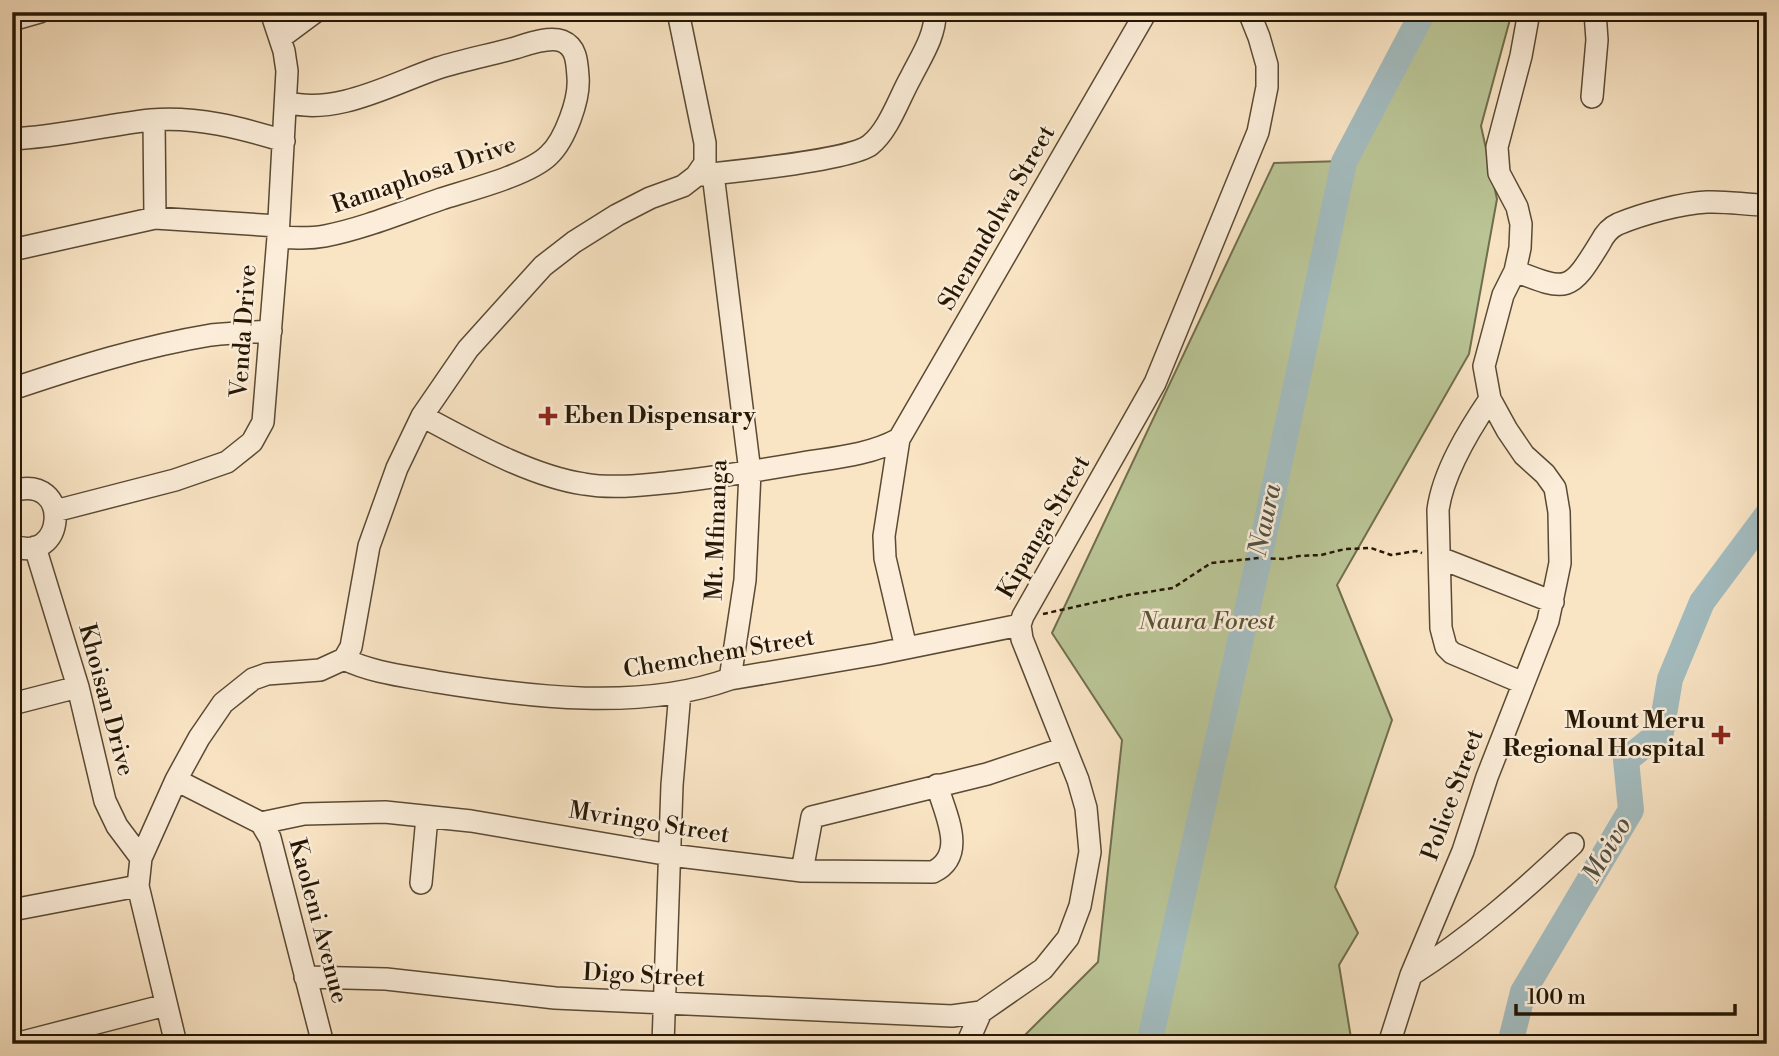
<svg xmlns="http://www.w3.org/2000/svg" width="1779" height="1056" font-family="'Libre Bodoni',serif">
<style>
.green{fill:#bac596;stroke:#706e4d;stroke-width:2}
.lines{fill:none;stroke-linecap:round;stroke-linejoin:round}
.river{stroke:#a3bcbf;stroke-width:26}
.minor-casing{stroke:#5a4a34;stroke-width:24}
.path{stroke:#251704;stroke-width:2.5;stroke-dasharray:5 3.5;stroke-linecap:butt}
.minor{stroke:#fbedd9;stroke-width:21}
.poi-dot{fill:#8f2418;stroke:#fbedd9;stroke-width:2.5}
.labels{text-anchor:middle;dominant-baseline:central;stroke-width:5;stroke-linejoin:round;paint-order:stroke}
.street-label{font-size:24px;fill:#251704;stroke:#fbedd9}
.poi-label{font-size:24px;font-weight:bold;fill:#251704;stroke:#fbedd9;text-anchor:start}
.park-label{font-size:24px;font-style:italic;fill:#595437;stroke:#fbedd9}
.water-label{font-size:26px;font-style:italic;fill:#515145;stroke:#fbedd9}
</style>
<rect width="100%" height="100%" fill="#f9e4c4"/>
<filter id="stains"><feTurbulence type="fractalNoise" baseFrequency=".00286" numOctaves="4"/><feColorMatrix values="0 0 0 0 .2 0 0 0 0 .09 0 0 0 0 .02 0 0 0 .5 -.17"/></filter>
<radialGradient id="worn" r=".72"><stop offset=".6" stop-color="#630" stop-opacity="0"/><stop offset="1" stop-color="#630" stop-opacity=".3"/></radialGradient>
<path class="green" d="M1422,12H1512L1481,126L1497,199L1469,354L1337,585L1392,720L1335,887L1358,933L1339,965L1352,1044H1016L1098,962L1122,740L1052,633L1274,163L1344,161L1423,15Z"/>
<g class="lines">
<path class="river" d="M1149,1044L1259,558L1344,162L1423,12
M1510,1044L1523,992L1631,810L1626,760L1661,732L1670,679L1702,602L1767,515"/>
<g class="minor-casing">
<path id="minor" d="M12,20L40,12
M280,38L315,12
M1592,97L1597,40L1595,12
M154,120L155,218
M12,139C59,137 105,125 151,120C196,116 242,128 284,141
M713,174L750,472L745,580L730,679
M701,175C731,172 851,160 870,145C889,130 899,98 911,77C921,57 936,35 935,12
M278,237C294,238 309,239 325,236C365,228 403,212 441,199C469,190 529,175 549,155C565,140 580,99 578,77C577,63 577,47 562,41C549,36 528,44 515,48C490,55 463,60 438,68C391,84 336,116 286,102
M12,250L155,218L278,226
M1515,271C1568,292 1570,292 1600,243C1604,235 1609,228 1618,224C1642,214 1682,203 1707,202C1727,201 1747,205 1767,205
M12,389C77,367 144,346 211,335C231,333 251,332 271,331
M1490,399C1469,430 1443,472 1438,510L1441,628L1446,647L1452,653L1523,683
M422,416C469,441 530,476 584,484C613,489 644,485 674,482C715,477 755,471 796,464C830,458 868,456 899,439L1146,12
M899,439L884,536L885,558L906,648
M12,491C74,472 65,568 12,545
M55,511L175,480L227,462L252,442L263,422L278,237L287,71L284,51L271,12
M35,547L78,687L105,801L117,826L141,858
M1440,558L1553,602
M344,659C373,673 405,676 437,682C529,697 641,711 730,679L877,654L1020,625
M12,704L78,687
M176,780L261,823L270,838L323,1044
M261,823L304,814L385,812L471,821L670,855L802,871L933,872C968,855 945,814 937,785
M802,871L812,817L987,774L1065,748
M421,883L427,817
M12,910L138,886
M1411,975C1470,938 1522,892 1573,844
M305,977L386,979L555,998L952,1016L981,1012
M15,1044L166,1005
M176,1044L138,886L141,858L176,780L199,738L223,703L253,679L267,674L320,670L344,659L351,647L369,546L397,468L422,416L468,349L543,266L574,242L617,215L650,198L683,186L696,176L705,163V143L678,12
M663,1044L672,785L680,692
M967,1044L981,1012L1043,969L1068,938L1080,906L1090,852L1086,808L1078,780L1022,639L1020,625L1023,616L1155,383L1258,132L1267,87V65L1259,37L1249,12
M1389,1044L1411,975L1463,851L1487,777L1548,621L1560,563L1559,512L1555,488L1545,474L1524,455L1507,430L1490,399L1484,366L1503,295L1515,271L1520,248L1521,224L1517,207L1499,173L1497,147L1521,56L1529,12"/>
</g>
<path class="path" d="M1043,614L1128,595L1173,588L1211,563L1259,558L1283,559L1299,556L1321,555L1345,549L1371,548L1391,555L1416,551L1422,553"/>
<use href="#minor" class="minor"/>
</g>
<g class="poi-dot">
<path d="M544.5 405.5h7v7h7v7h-7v7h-7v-7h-7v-7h7z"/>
<path d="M1717.5 724.5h7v7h7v7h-7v7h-7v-7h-7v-7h7z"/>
</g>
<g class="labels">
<g class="street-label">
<text transform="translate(424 175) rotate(-19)">Ramaphosa Drive</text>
<text transform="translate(997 218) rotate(-60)">Shemndolwa Street</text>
<text transform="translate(244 331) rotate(-86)">Venda Drive</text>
<text transform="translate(1044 527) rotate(-60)">Kipanga Street</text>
<text transform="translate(717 530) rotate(-88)">Mt. Mfinanga</text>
<text transform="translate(719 654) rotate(-10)">Chemchem Street</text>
<text transform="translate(106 700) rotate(75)">Khoisan Drive</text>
<text transform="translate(1453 795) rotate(-70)">Police Street</text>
<text transform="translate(649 823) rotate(9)">Mvringo Street</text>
<text transform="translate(318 921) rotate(75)">Kaoleni Avenue</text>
<text transform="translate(644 976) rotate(3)">Digo Street</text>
</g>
<g class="poi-label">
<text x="564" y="416">Eben Dispensary</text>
<text x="1705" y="721" text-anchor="end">Mount Meru<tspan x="1705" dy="28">Regional Hospital</tspan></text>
</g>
<g class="park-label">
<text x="1207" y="622">Naura Forest</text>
</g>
<g class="water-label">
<text transform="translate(1265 520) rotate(-78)">Naura</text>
<text transform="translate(1607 850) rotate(-60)">Moivo</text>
</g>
</g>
<rect width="1779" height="1056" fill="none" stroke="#f9e4c4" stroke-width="42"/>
<rect x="14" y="14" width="1751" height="1028" fill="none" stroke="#251704" stroke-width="3.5"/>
<rect x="21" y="21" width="1737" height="1014" fill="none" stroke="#251704" stroke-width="2"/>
<path d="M1516 1004v10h219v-10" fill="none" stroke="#251704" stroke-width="3.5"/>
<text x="1527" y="1004" font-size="21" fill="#251704" stroke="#fbedd9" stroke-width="5" paint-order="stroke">100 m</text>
<rect width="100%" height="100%" filter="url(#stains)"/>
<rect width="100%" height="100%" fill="url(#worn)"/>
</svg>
